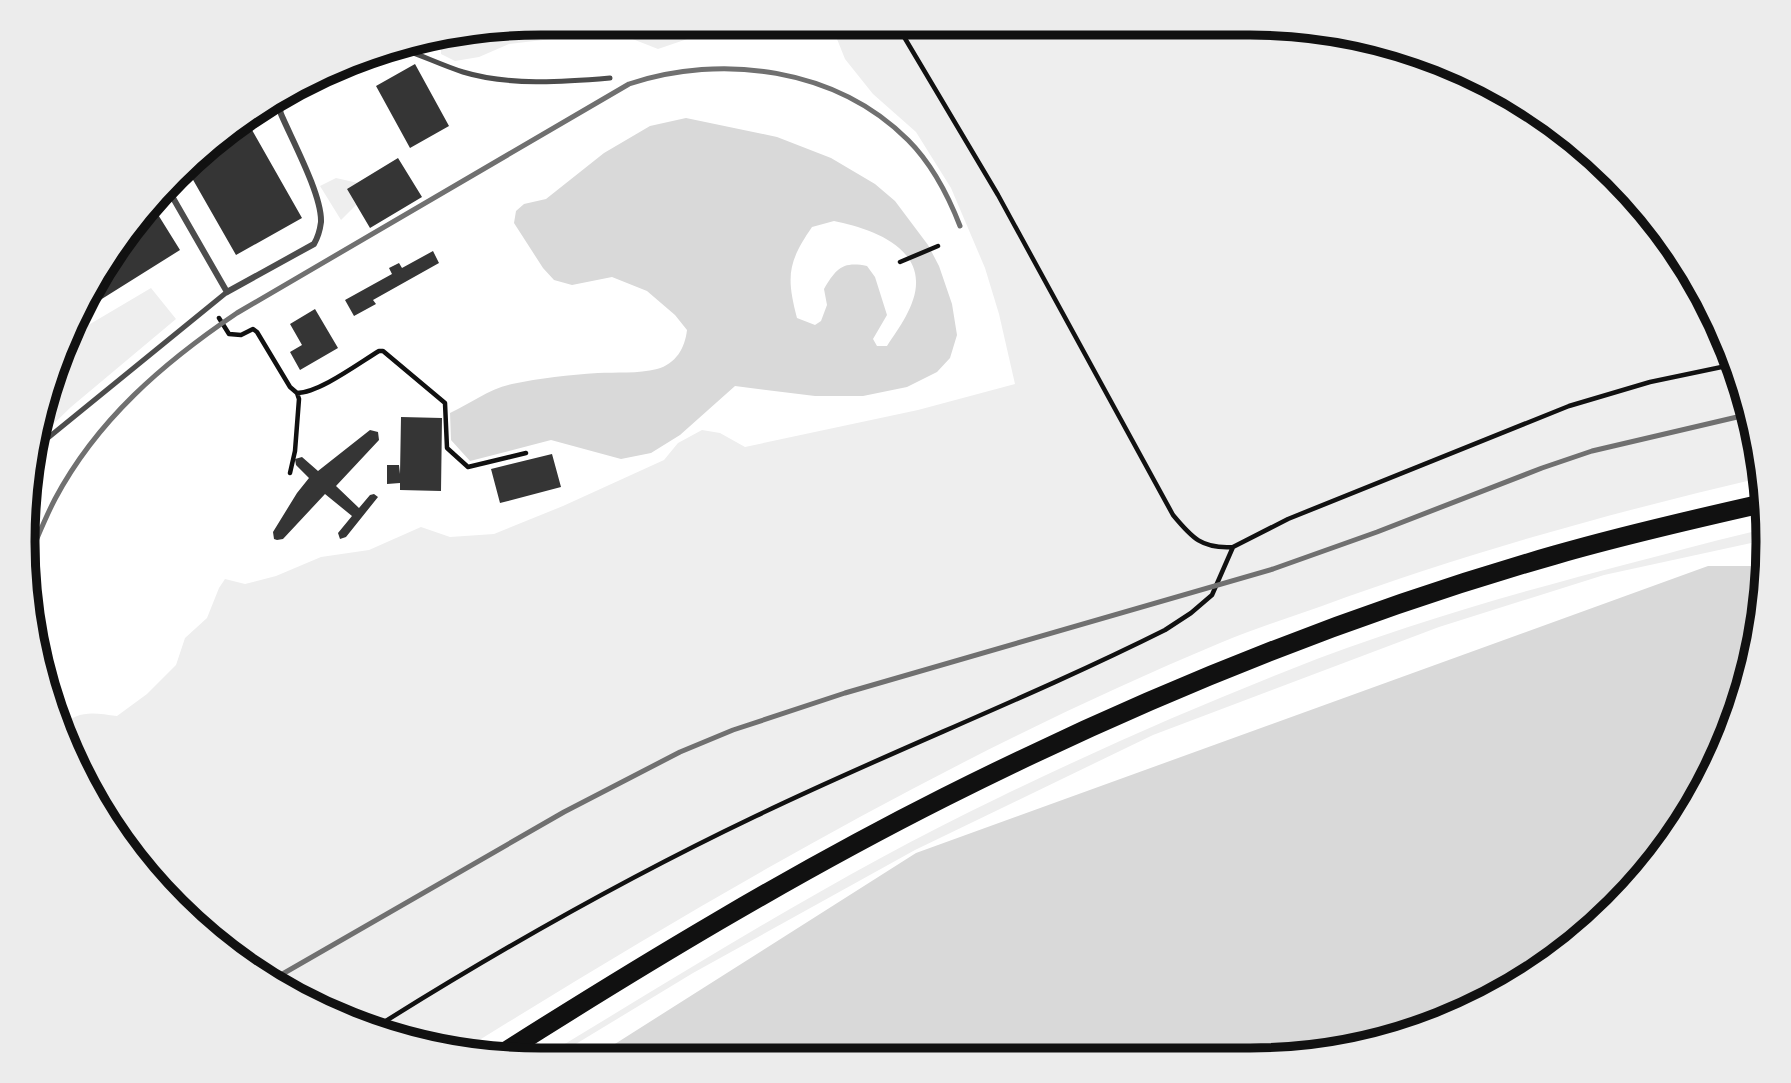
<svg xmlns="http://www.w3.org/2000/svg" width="1791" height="1083" font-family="'Archivo Narrow',sans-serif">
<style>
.green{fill:#eee}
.water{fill:#d9d9d9;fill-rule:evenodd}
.building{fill:#353535}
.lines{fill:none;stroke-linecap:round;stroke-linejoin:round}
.path{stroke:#111;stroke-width:4.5}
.service{stroke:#4c4c4c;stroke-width:5}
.pedestrian{stroke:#4c4c4c;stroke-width:6}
.trunk{stroke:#111;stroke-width:19}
.rail{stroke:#707070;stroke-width:5}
.rim{fill:none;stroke:#111;stroke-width:9}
</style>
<rect width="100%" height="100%" fill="#fff"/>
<path class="green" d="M542,23L714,24L702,34L658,49L630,38L594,34L509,44L479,57L455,61L441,54V45L450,38Z
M831,24L1317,27L1448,62L1565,130L1639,199L1699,282L1741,374L1764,477C1614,512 1466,553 1322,606C1288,618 1253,629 1220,643C954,754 705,900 460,1052L343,1021L226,953L110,830L60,728C78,709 94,713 117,716L147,694L176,665L185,638L207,618L219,588L225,579L245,584L276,576L321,557L369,550L421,527L450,537L494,534L563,506L664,460L678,443L702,430L720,433L745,447L918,410L1015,384L999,314L985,268L951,188L916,132L873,94L845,59Z
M255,114L261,125L196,162L226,130Z
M336,178L358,183L347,189L356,205L341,220L320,186Z
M151,288L176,319L71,407L40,437L50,375L75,324L80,330Z
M1766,529L1767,569L1759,566L1765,540L1604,575L1439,627L1153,735L915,850L693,973L556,1056H545C694,966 843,872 1000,797C1095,751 1192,708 1289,670C1402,625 1519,592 1635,562C1679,551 1722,538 1766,529Z"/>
<path class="water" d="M686,118L777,137L831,158L875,184L895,201L928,245L939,266L952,304L957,335L950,358L937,372L907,387L863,396H815L735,386L680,435L651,453L621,459L551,440L470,461L451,440L450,413C471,403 489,389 512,384C540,378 569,375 598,373C616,372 638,374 657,369C676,364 685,348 687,330L675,315L647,291L612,277L572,285L554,280L543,268L514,223L516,211L524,204L546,199L604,153L650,126ZM834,221C865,227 915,243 916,281C917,304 899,328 887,346H877L873,339L887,315L875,277L867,266C842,261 836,269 824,289L827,305L821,321L815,325L797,318C786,276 788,262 812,227Z
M1708,566H1759L1767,569V575L1751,675L1715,771L1661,857L1591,932L1509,991L1384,1042L1284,1059L596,1056L916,853Z"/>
<path class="building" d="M415,64L449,126L410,148L376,86Z
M252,130L302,218L236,255L188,171L195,162Z
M398,158L422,197L370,228L347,189Z
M157,213L180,250L89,307L86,303L110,253L143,219L144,221Z
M433,251L439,263L373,300L376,304L354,316L345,300L392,274L389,268L399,263L402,268Z
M315,309L338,348L300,370L290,352L302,345L290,324Z
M401,417L442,418L441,491L400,490V483L387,484V465H399L400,474Z
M370,430L378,432L379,440L336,486L359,508L370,495L374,494L378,497L346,537L340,539L338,533L352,516L325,494L283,539L277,540L274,539L273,532L297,493L309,478L296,465L295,459L302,457L318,471Z
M552,454L561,487L500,503L491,469Z"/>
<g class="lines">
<path class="path" d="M897,25L998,195L1173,515C1192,538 1202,549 1233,547
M900,262L938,246
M219,318L229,334L241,335L253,329L257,332L290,387L297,393L299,399L295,451L290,473
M297,393C319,393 359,363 379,351H383L445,403L447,448L468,467L526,453
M373,1029C497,951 624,879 756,816C891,751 1031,697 1165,630L1191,613L1212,595L1233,547L1288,519L1569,406L1650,382L1736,364"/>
<path class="service" d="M397,47C419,54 441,65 463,72C509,86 563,82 610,78
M38,446L227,292"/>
<path class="pedestrian" d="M169,191L227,292L314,244C318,237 320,230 321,222C322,195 292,140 281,114L278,102"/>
<path class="trunk" d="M498,1056C643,964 792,874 945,797C1140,699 1345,615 1555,555C1624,535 1694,519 1765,503"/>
<path class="rail" d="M26,563C36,542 44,520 55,499C97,420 163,363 237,313L629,84C722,53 836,68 908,140C932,164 948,195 960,226
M272,980L564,812L680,752L733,730L845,693L1273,569L1377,532L1542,468L1592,451L1750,414"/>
</g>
<path d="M0 0H1791V1083H0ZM541 35H1250A506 506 0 0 1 1756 541V542A506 506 0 0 1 1250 1048H541A506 506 0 0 1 35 542V541A506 506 0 0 1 541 35Z" fill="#ececec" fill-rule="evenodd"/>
<path class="rim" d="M541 35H1250A506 506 0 0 1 1756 541V542A506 506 0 0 1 1250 1048H541A506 506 0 0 1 35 542V541A506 506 0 0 1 541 35Z"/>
</svg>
